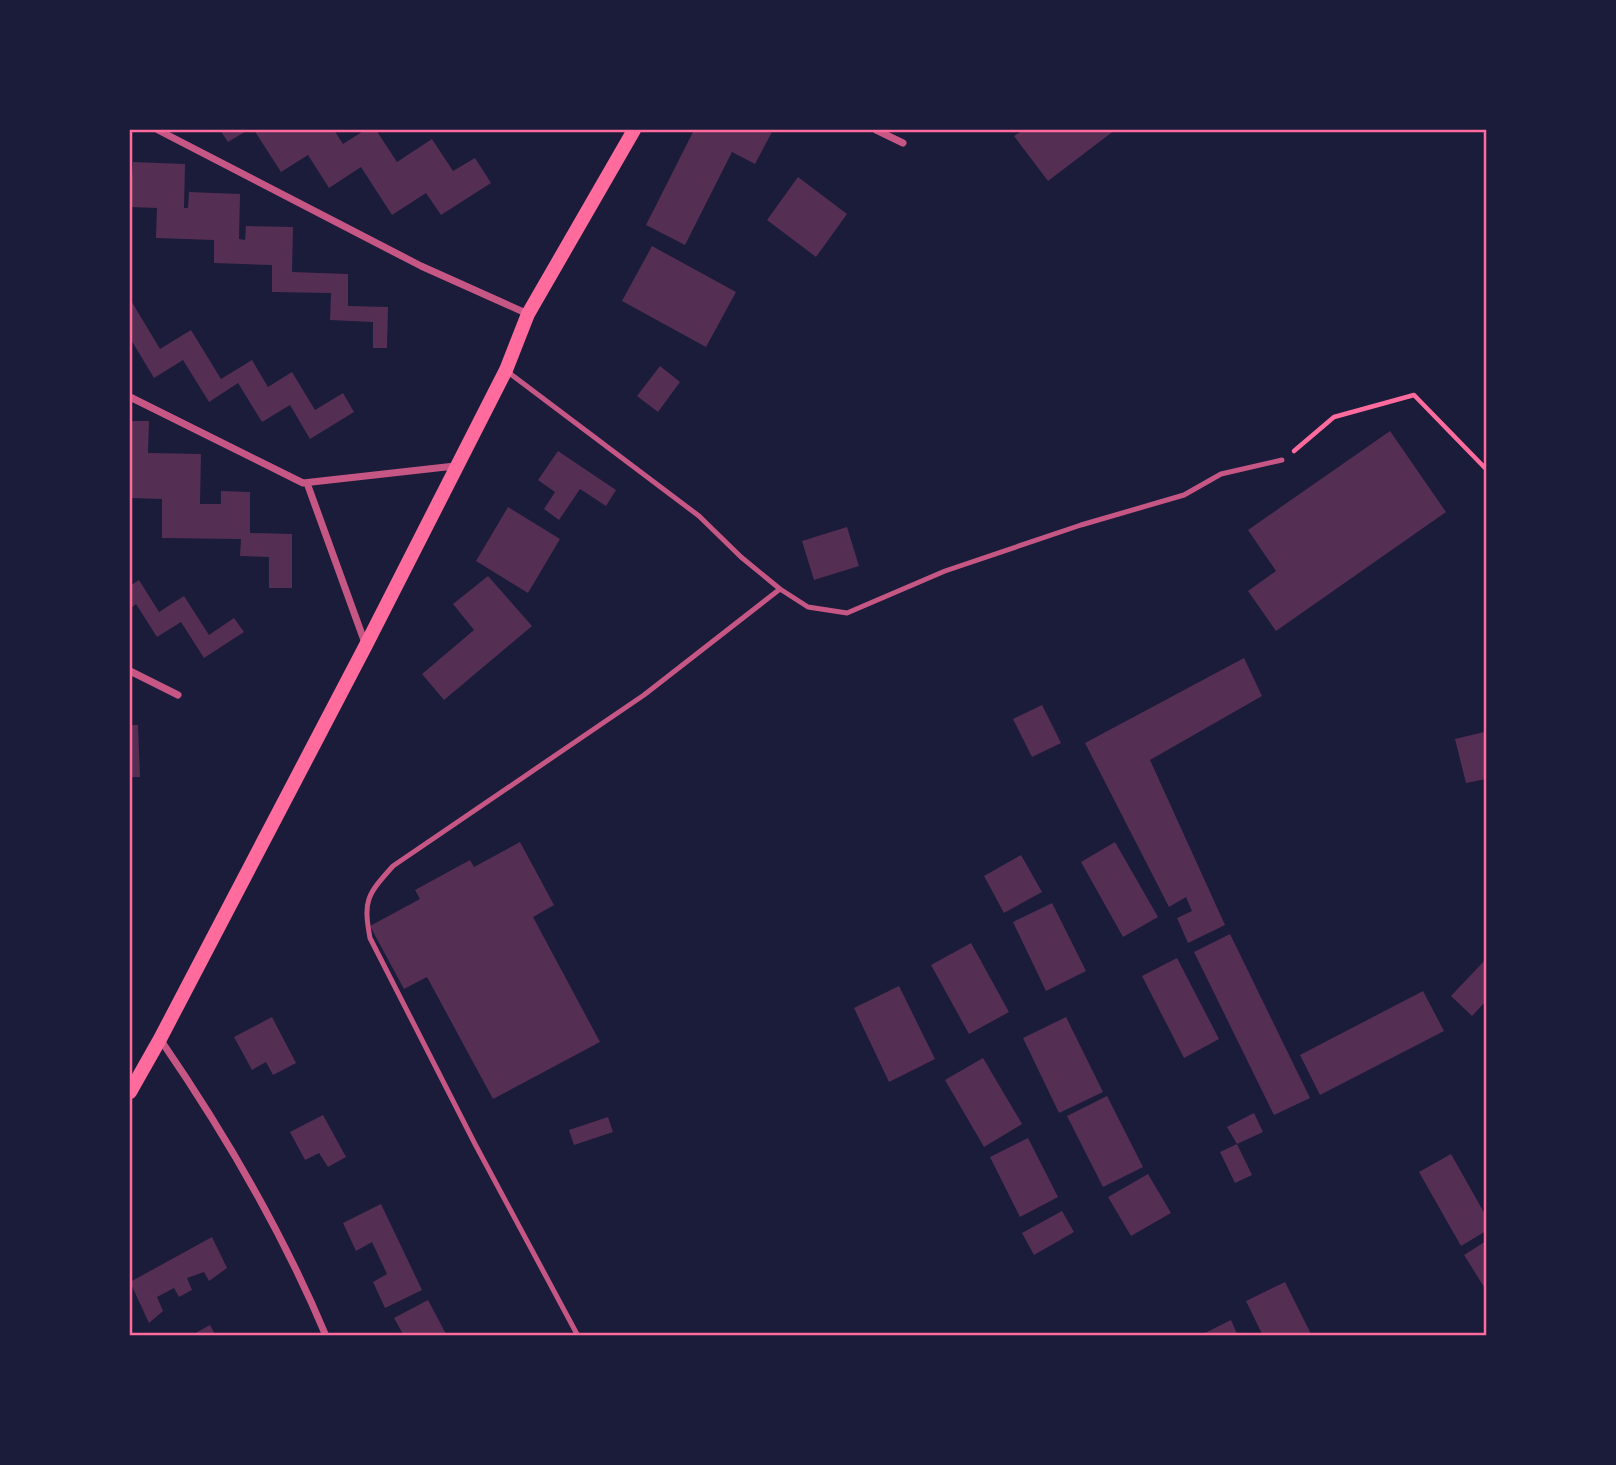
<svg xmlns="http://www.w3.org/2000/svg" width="1616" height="1465" font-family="'PT Sans Narrow',sans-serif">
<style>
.building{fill:#542f53}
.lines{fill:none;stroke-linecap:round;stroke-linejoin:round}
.path{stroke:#ff6b9d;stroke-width:4.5}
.service{stroke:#c65784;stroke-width:5}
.minor{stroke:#c65784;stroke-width:7}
.secondary{stroke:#ff6b9d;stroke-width:14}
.neatline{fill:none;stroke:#ff6b9d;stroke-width:2.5}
</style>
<rect width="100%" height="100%" fill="#1b1b3a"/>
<path class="building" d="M220,130H248L228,142Z
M254,130H334L343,144L365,130H376L397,162L432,139L453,171L475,158L491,183L441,215L426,193L392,215L361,167L329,188L308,155L281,172Z
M694,130H773L755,164L732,152L685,245L646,225Z
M1023,130H1115L1048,181L1014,136Z
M133,162L185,164L184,208H188L189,192L240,194L239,239L245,240L246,226L293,227L292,272L348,274V306L388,307L387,348H373V322L330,320L331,293L272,292V265L214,263V240L156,238L157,208L130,207Z
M798,177L847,214L816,257L767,220Z
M652,246L736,292L706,347L622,301Z
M130,299L160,349L191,330L221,379L252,360L268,387L292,372L315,410L343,393L354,412L310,439L290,405L262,422L238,383L209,402L183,360L154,378L130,338Z
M660,366L680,382L658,412L637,396Z
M132,421H149L148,453L201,454L200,504H221V491L250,492V533L292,534V588H269V557L240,556L241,539L162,538V499L130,498V447H132Z
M1390,431L1446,512L1276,631L1248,591L1276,571L1248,530Z
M558,451L616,490L606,506L580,489L559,520L544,509L555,492L538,480Z
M508,507L560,539L528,593L476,561Z
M847,527L859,566L814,580L802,541Z
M488,576L532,626L444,700L422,674L474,630L453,604Z
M139,580L159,612L184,596L209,635L234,618L244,632L204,658L181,622L157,637L136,604L130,609V586Z
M1244,658L1262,696L1150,760L1225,925L1188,943L1177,918L1192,911L1186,897L1169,907L1085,743Z
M1042,705L1061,743L1032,757L1013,719Z
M130,725H138L140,777H130Z
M1484,732L1486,742V779L1466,783L1455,739Z
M520,842L554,905L533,917L600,1042L493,1099L427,977L404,989L370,926L420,899L415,890L470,860L474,867Z
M1115,842L1158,917L1123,937L1081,862Z
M1021,855L1042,892L1004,913L984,876Z
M1052,903L1086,971L1046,991L1013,922Z
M1230,934L1310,1098L1274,1115L1194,952Z
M971,943L1009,1012L969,1034L931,965Z
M1177,958L1219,1039L1184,1058L1142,976Z
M1486,959V1001L1472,1016L1451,996Z
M899,986L935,1059L889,1082L854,1008Z
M1423,991L1444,1031L1320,1095L1300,1055Z
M272,1017L296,1063L273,1075L266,1062L252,1070L234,1037Z
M1066,1017L1103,1092L1059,1113L1023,1038Z
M983,1058L1022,1124L984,1147L945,1080Z
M1107,1096L1143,1167L1103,1187L1067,1116Z
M1254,1113L1263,1132L1237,1144L1227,1127Z
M323,1115L346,1157L328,1167L319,1153L305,1160L290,1132Z
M608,1117L613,1132L574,1145L569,1130Z
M1028,1138L1058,1197L1020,1217L990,1157Z
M1237,1144L1252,1175L1235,1183L1220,1152Z
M1451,1154L1486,1216V1231L1461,1246L1419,1172Z
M1148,1174L1171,1213L1131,1236L1108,1197Z
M381,1204L422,1290L385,1308L373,1282L387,1274L372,1242L356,1251L343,1223Z
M1062,1211L1074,1232L1034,1255L1022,1233Z
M212,1237L227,1268L209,1281L204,1272L187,1278L192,1290L179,1297L174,1288L157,1297L163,1311L149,1323L130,1282Z
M1486,1241V1290L1464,1255Z
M1285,1282L1312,1336H1263L1246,1301Z
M428,1300L447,1336H404L394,1318Z
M1231,1320L1238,1336H1206L1205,1333Z
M210,1325L216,1336H190Z"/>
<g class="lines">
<path class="path" d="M1294,451L1334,417L1414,395L1486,469"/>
<path class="service" d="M508,372L699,516L741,557L780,589L808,607L847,613L945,571L1081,525L1184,495L1221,474L1282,460
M578,1336L475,1144L370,938C363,900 367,895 393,866L644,695L780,589"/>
<path class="minor" d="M158,130L421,266L528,314
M876,130L903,143
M130,397L303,483L455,466
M307,483L365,643
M130,671L178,695
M160,1039C224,1132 282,1231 326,1336"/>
<path class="secondary" d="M130,1092L160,1039L366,645L506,370L528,314L634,130"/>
</g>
<rect width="1616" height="1465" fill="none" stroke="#1b1b3a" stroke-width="262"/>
<rect x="131" y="131" width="1354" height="1203" class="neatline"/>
</svg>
